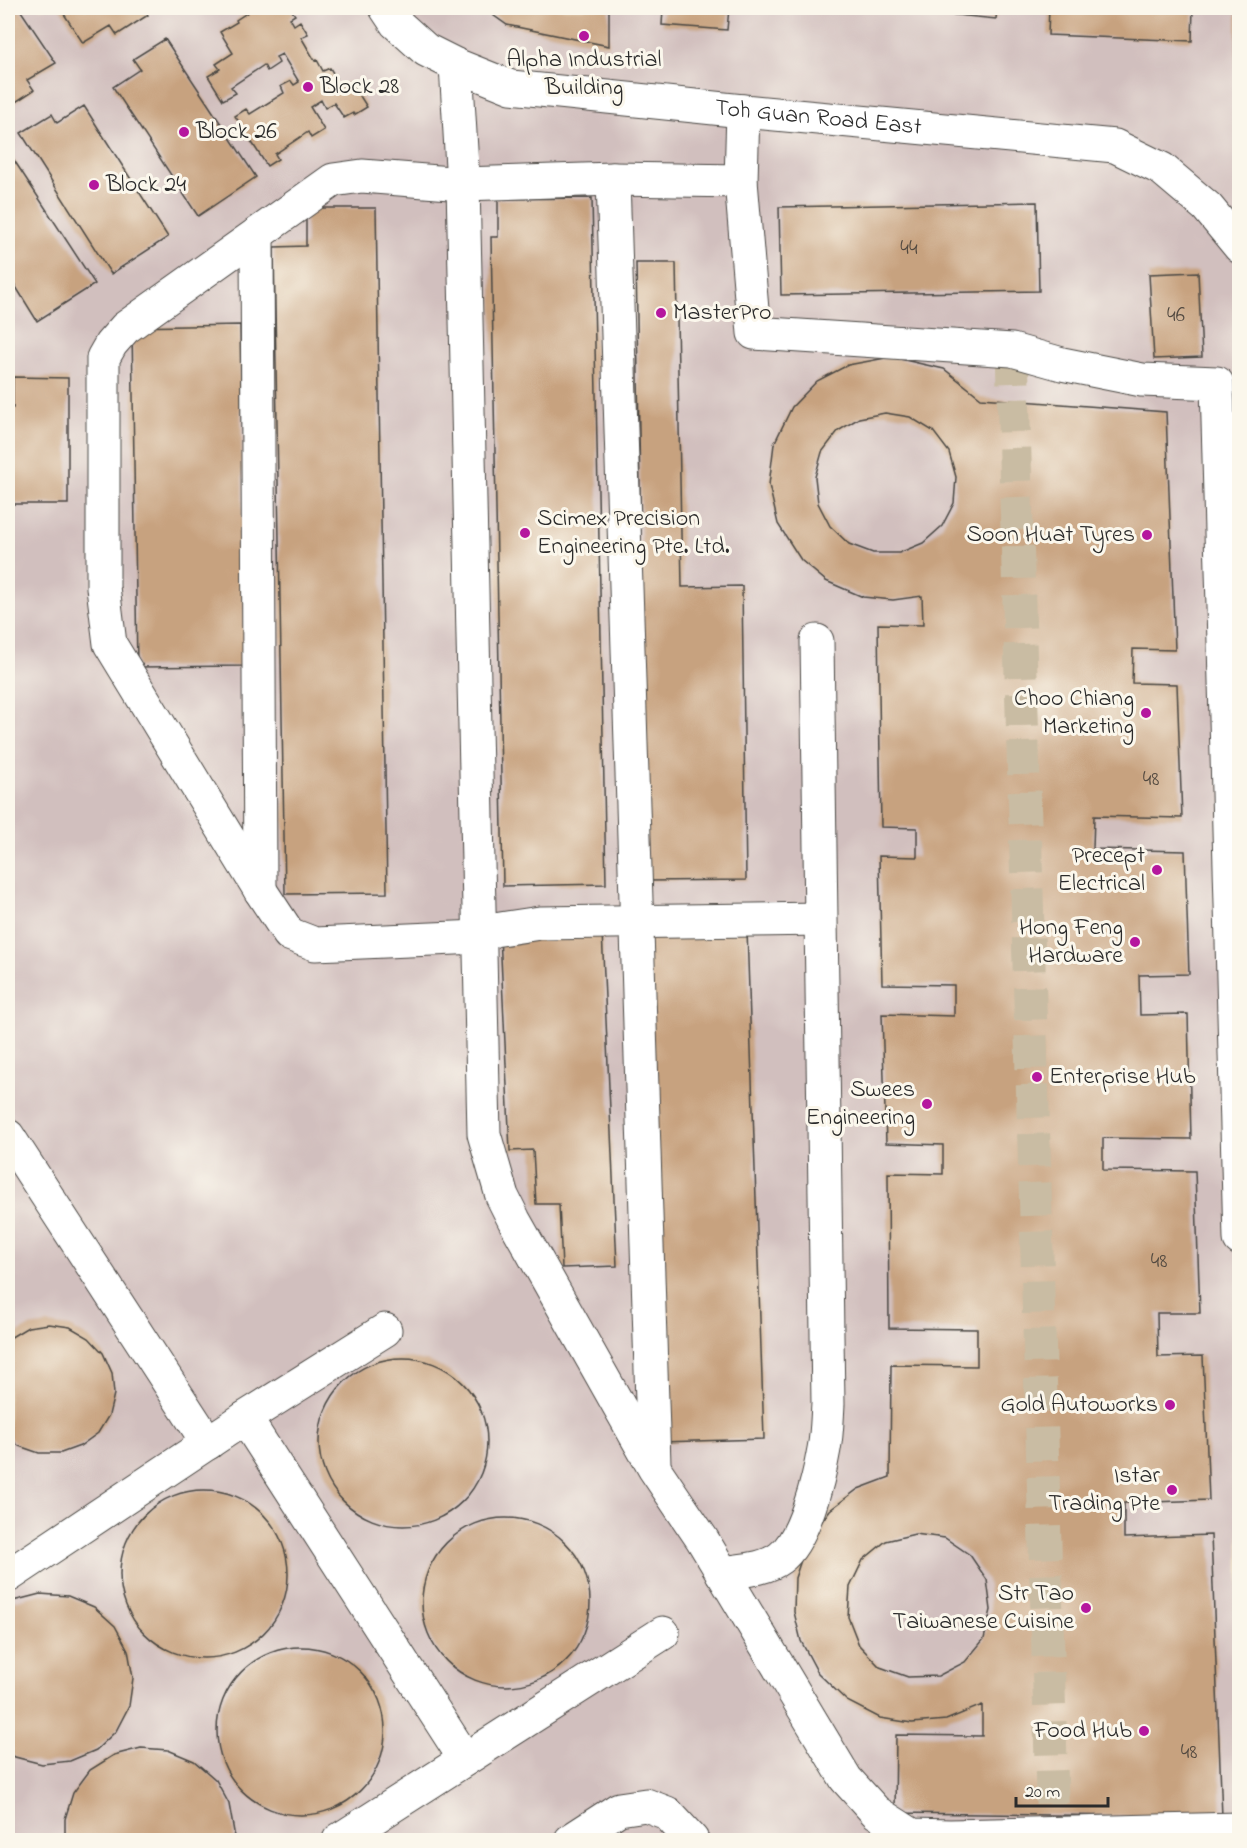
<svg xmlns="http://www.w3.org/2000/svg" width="1247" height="1848" font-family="'Indie Flower',sans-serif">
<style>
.industrial{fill:#d1bfbe}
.building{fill:#c7a27f;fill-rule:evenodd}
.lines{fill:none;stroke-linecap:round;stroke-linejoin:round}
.minor-tunnel{stroke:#c9bca3;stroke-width:33;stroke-dasharray:33 16;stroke-linecap:butt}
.minor-casing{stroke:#494642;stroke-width:35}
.minor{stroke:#fff;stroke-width:33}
.poi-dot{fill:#b5179e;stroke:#fbf7ec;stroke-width:2}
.labels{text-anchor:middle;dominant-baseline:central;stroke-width:6;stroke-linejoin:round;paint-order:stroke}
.number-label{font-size:21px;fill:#524940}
.poi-label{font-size:24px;fill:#2b2b2b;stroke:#fbf7ec;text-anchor:end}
.street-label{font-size:24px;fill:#2b2b2b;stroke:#fbf7ec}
</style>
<rect width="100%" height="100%" fill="#fbf7ec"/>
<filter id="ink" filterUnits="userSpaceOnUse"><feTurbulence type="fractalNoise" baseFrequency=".0167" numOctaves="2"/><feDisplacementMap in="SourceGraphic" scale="12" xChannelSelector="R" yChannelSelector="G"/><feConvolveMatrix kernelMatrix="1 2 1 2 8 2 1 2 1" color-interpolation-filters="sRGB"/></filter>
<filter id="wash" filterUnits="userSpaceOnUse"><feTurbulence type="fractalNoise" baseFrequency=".008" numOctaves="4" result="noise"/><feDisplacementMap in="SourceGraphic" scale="24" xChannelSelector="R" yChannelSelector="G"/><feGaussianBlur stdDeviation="1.35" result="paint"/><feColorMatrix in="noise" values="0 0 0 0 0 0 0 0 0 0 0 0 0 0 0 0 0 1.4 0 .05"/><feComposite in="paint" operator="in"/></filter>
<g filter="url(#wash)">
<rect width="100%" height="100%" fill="#f0e0c1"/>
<path class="industrial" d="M8,8H1239V1840H8Z"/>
<g id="blocks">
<path class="building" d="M8,8H19L56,63L27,80L34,90L8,107Z
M60,8H143L148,15L117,35L111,26L83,43Z
M223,8H237L227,14Z
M245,8H290L295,15L290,18L294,25L300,21L308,34L301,37L315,61L317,60L323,71L330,68L336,78L331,82L336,89L348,82L353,89L355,88L367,107L354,115L353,113L344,118L334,103L325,108L321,100L310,107L324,130L311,138L308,132L275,154L278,159L267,166L235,116L246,109L250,114L284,93L281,86L291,81L294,85L299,82L282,54L276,57L279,63L267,71L264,65L231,87L236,93L223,100L208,76L220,69L216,64L233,53L220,32L237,22L236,20L248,12Z
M483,8H609V46L507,25Z
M663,8H729L727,30L662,25Z
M897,8H997L996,19L897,9Z
M1049,8H1193L1192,41L1048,35Z
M1236,8H1239V132H1236Z
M165,39L256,177L198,216L113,87L140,69L133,59Z
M84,106L168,237L111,274L21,133L52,114L57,123Z
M8,151L95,284L37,321L8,274Z
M592,198L606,884L503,886L491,237H498V199Z
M1037,202L1039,291L781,295L779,207Z
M306,208H376L387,893L285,894L274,247L306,246Z
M636,263H676L682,587L742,586L746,880L647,881Z
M1198,272L1202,357L1154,359L1149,274Z
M240,325L245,666L137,667L132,327Z
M891,357L944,369L981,398L1166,412L1175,650L1133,649L1132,683L1177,684L1182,818L1094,816L1093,849L1185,851L1189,974L1139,975L1140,1015L1188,1014L1191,1139L1103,1138V1170L1195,1171L1200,1313H1157L1158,1357L1203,1356L1209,1500L1124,1503V1538L1211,1535L1222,1817L895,1813L896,1735L982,1736V1705L946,1720L912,1723L880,1718L847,1701L818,1673L801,1641L794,1612L795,1578L807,1542L830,1510L858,1489L890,1477L891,1365L977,1366V1329L889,1328L888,1173L943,1174V1145L886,1143L882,1014L954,1016V985L882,984L879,856L917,857V828L881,827L878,624L923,625L922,596L893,600L863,597L826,581L801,560L778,524L769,485L774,444L792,407L817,381L848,365ZM885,413L910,417L933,431L949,452L956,477L954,503L942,526L923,543L899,553H873L849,544L830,526L818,503L815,477L822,452L838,431L859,418ZM915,1534L945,1538L970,1555L987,1580L991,1610L984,1639L965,1662L938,1676L908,1677L880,1667L859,1645L848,1617L850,1587L863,1560L886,1541Z
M13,377L68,378V504H12V467L8,466V408H13Z
M747,930L764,1439L661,1442L645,933Z
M602,931L617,1266L562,1268L559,1204H536L533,1150L510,1151L500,935Z
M49,1324L70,1327L89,1338L103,1353L112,1373L114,1394L109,1415L98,1433L80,1446L61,1453H39L19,1446L8,1437V1339L28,1327Z
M319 1442a84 84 0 1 1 168 0a84 84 0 1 1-168 0Z
M120 1574a84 84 0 1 1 168 0a84 84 0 1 1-168 0Z
M422 1602a84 84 0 1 1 168 0a84 84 0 1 1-168 0Z
M40,1594L68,1596L94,1607L115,1626L128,1650L133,1678L129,1706L116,1731L96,1750L70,1761L42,1764L15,1757L8,1752V1604L13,1601Z
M217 1731a84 84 0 1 1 168 0a84 84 0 1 1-168 0Z
M141,1748L168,1750L194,1761L216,1780L229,1804L234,1832L233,1840H65V1819L73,1793L90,1770L114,1755Z"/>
</g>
</g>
<g filter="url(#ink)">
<use href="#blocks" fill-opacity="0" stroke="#494642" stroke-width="1.5"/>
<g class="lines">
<path class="minor-tunnel" d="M1012,350L1053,1834"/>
<g class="minor-casing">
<g id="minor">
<path id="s1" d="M386,8L396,23L426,50L456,65L511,87L743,111L1115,146L1162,169L1207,207L1240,247"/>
<path d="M456,65L463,184L484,1134L502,1196L514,1220L654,1468L702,1539L846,1779L876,1812L912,1835L950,1836L1240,1829"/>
<path d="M743,111L741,181L754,333L1012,350L1062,364L1142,380L1217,383L1240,1239"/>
<path d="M613,179L654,1464"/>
<path d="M741,181L613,179L463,184L362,176L333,180L125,328L111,344L103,358V587L110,644L260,890L289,934L315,944L479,937L494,930L540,923L820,919"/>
<path d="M257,235L260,890"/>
<path d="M8,1136L208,1443"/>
<path d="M245,1418L465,1759"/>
<path d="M722,1573C741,1570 764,1570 780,1558C804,1541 819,1478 824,1449C827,1434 827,1419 828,1404L817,641"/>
<path d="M8,1576L245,1418L385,1330"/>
<path d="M339,1840L663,1633"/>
<path d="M571,1840L619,1809L646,1805L667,1813L692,1840"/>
</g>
</g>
<use href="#minor" class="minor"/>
</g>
</g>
<g class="poi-dot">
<circle cx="584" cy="36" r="6"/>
<circle cx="308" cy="87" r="6"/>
<circle cx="184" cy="132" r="6"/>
<circle cx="94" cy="185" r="6"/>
<circle cx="661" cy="313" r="6"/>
<circle cx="525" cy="533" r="6"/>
<circle cx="1147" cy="535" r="6"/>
<circle cx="1146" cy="713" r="6"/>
<circle cx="1157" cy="870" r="6"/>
<circle cx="1135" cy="942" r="6"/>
<circle cx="1037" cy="1077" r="6"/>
<circle cx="927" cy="1104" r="6"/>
<circle cx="1170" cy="1405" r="6"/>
<circle cx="1172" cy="1490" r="6"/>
<circle cx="1086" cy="1608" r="6"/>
<circle cx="1144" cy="1731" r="6"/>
</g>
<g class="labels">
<g class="number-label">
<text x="909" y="249">44</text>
<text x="1176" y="316">46</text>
<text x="1151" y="780">48</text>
<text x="1159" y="1262">48</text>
<text x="1189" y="1753">48</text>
</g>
<g class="poi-label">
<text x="584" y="60" text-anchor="middle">Alpha Industrial<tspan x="584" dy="28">Building</tspan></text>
<text x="320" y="87" text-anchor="start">Block 28</text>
<text x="196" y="132" text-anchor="start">Block 26</text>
<text x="106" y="185" text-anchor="start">Block 24</text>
<text x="673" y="313" text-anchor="start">MasterPro</text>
<text x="537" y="519" text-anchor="start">Scimex Precision<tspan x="537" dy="28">Engineering Pte. Ltd.</tspan></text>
<text x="1135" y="535">Soon Huat Tyres</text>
<text x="1134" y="699">Choo Chiang<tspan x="1134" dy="28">Marketing</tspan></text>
<text x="1145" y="856">Precept<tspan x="1145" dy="28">Electrical</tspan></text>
<text x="1123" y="928">Hong Feng<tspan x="1123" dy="28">Hardware</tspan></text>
<text x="1049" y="1077" text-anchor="start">Enterprise Hub</text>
<text x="915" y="1090">Swees<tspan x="915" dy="28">Engineering</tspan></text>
<text x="1158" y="1405">Gold Autoworks</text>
<text x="1160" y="1476">Istar<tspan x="1160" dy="28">Trading Pte</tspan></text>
<text x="1074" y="1594">Str Tao<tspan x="1074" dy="28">Taiwanese Cuisine</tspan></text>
<text x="1132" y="1731">Food Hub</text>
</g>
<g class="street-label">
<text stroke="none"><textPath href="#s1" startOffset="460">Toh Guan Road East</textPath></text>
</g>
</g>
<rect width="1247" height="1848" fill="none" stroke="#fbf7ec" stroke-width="30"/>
<path d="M1016 1797v9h92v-9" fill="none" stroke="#2b2b2b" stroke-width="3"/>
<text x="1025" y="1797" font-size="18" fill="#2b2b2b" stroke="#fbf7ec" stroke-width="4.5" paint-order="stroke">20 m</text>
</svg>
